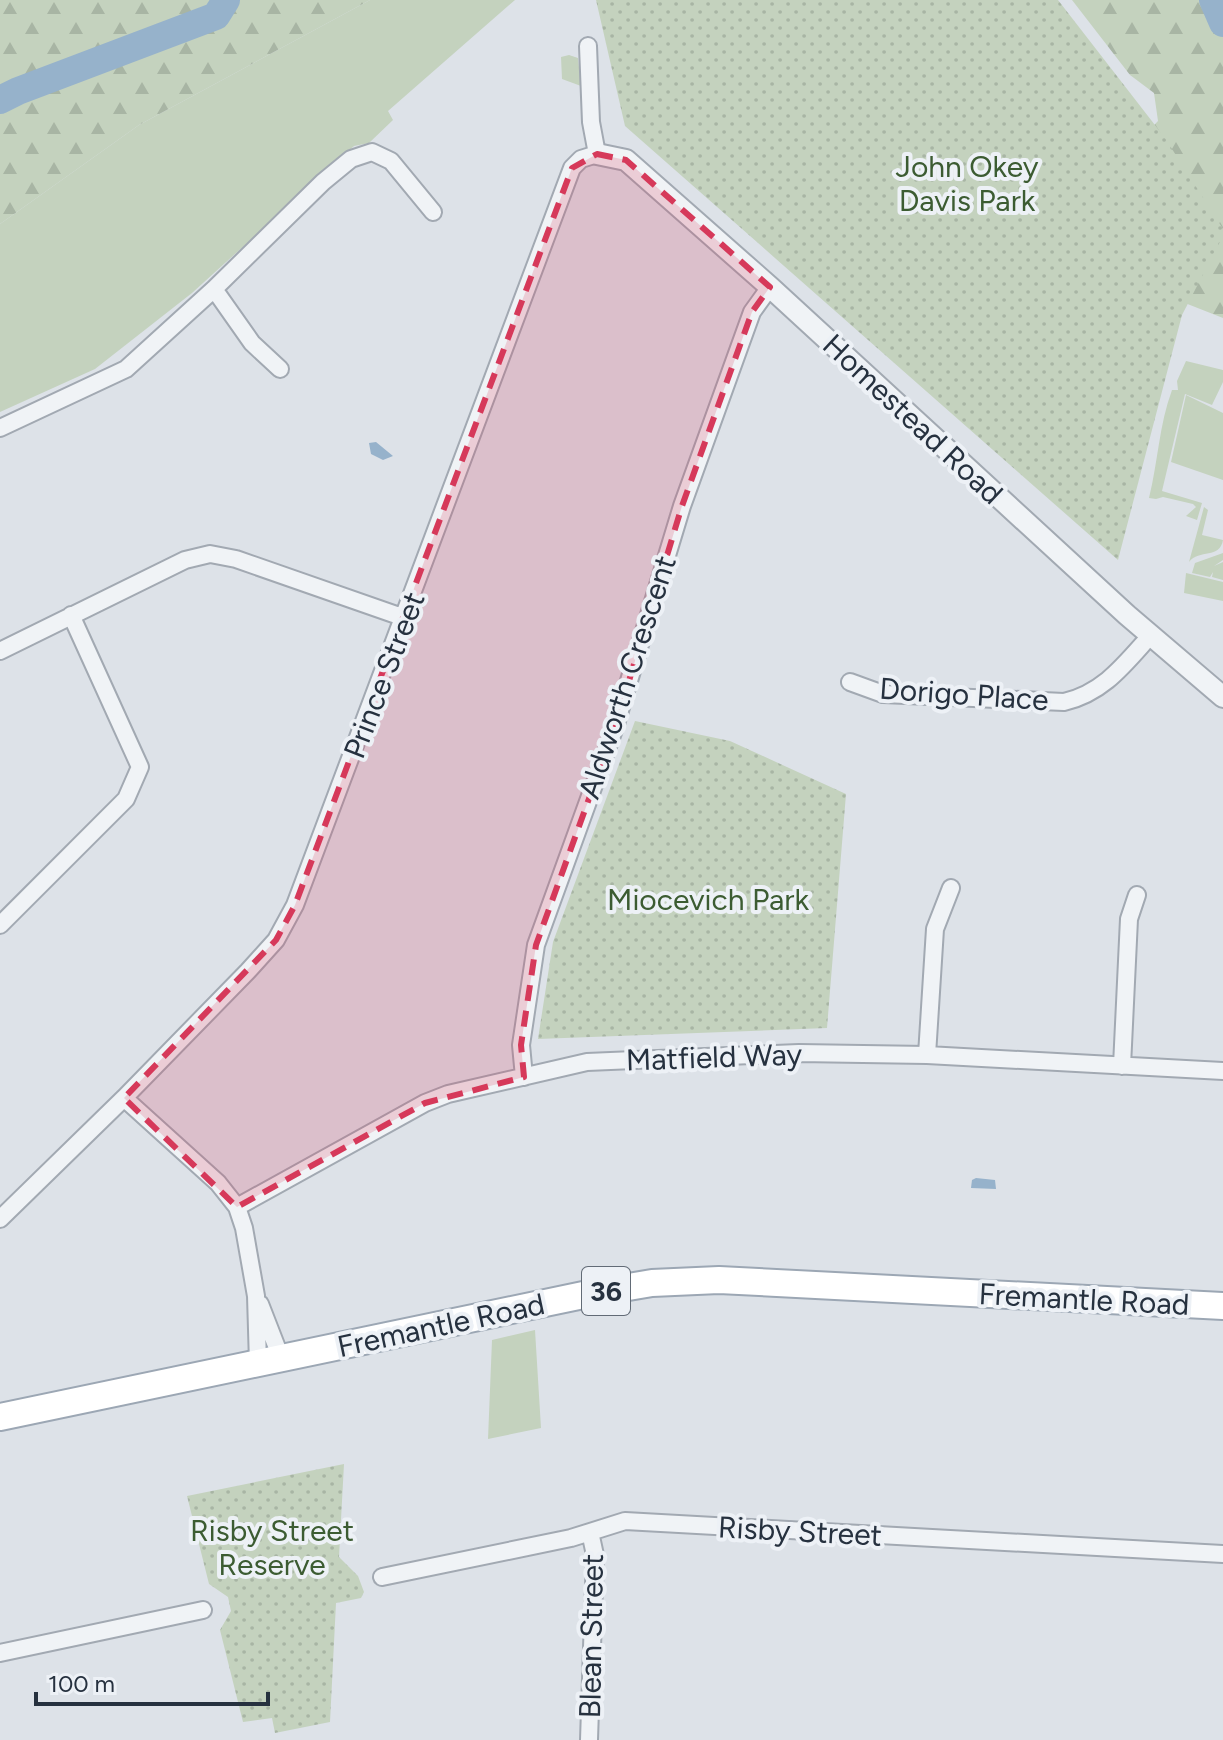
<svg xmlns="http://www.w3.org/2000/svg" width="1223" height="1740" font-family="Figtree,sans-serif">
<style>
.green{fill:#c4d2be}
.forest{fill:url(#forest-firs)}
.park{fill:url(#park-dots)}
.water{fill:#96b2cb}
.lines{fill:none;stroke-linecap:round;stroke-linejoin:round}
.river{stroke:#96b2cb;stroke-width:28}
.minor-casing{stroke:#a2a9b2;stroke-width:20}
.tertiary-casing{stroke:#a2a9b2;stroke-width:24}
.primary-casing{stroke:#9ca7b4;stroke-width:30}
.minor{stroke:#f0f3f6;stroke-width:16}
.tertiary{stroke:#f0f3f6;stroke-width:20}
.primary{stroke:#fff;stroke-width:26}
.marked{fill:#d6395a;fill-opacity:0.2;stroke:#d6395a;stroke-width:6;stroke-dasharray:16 10;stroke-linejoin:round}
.labels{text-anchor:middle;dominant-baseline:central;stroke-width:8;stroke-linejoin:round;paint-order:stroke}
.shield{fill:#edf1f6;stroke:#626b76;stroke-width:2}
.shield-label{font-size:28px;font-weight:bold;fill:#26313f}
.park-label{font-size:30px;fill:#3c5c32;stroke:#edf1f6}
.street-label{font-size:30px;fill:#26313f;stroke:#edf1f6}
</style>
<defs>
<pattern id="forest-firs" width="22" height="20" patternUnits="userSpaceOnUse" patternTransform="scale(2)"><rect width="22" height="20" fill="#c4d2be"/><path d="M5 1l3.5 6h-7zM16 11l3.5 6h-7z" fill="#a8b5a4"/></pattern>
<pattern id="park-dots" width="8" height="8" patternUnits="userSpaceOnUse" patternTransform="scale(2)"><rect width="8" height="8" fill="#c4d2be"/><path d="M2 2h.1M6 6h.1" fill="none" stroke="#a8b5a4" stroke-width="1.8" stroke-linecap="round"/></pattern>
</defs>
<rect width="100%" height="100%" fill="#dde2e8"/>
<path class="green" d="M370,0H515L388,111L393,120L369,143L354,146L192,293L95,369L0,412V224L139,125Z
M569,55L578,58L581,86L562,79L561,57Z
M1186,361L1223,370V382L1212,405L1185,394L1162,491L1202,503L1197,520L1186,516L1196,507L1193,504L1163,497L1156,499L1149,498C1158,462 1159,425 1172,390H1178L1177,381Z
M1186,395L1223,413V480L1171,462Z
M1204,507L1208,510L1202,535L1223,540C1220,559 1199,549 1189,562Z
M1223,553V560L1214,566L1223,562V580L1212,577L1213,572L1210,577L1192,573L1195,563Z
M1186,573L1223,582V601L1184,593Z
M535,1330L541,1428L488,1439L492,1340Z"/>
<path class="forest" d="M0,0H370L139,125L0,224Z
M1072,0H1223V318L1157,292L1135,145L1158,121L1154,93L1130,75Z"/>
<path class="park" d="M596,0H1058L1165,138L1223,229V236L1182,315L1118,560L625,126Z
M635,721L730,741L846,794L827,1028L538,1039L553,942Z
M344,1464L339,1557L358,1576L364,1592L361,1598L336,1603L330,1722L275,1733L272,1718L243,1722L220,1630L231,1611L228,1597L209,1584L187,1496Z"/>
<path class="water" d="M376,442L393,456L383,460L371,454L369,443Z
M976,1178L995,1180L996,1189L971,1188L972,1180Z"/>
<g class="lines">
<path class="river" d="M1213,0L1223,23
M0,100L18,91L216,16L226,0"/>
<g class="minor-casing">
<path id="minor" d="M214,289L252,343L280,369
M0,428L126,369L214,289L323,182L351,159L372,152L391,161L433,212
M0,651L185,560L210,554L236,559L405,618
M850,682L883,694L1064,702C1103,693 1124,665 1150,636
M0,925L126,799L140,767L71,615
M927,1055L935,929L951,888
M1122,1066L1129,919L1137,895
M524,1077L521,1045L536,945L615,727L682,506L752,312L770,287
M124,1098L218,1183L237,1207L244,1228L256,1296L258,1363
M237,1207L425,1103L448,1094L587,1062L799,1053L927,1055L1223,1071
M0,1219L124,1098L248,971L276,940L295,905C389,660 478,413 572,168L581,159L597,154L591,122L588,46
M260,1304L281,1358
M382,1577L571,1538L625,1521L1223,1554
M0,1653L203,1610
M589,1740L595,1555L590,1532"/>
</g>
<g class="tertiary-casing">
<path id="tertiary" d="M597,154L626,160L770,287L1127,615L1223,697"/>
</g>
<g class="primary-casing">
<path id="primary" d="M0,1417L593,1293L652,1283L719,1280L1223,1306"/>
</g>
<use href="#minor" class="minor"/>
<use href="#tertiary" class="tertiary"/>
<use href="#primary" class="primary"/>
</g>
<path class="marked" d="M597,154L626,160L770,287L752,312L682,506L615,727L536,945L521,1045L524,1077L425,1103L237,1207L124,1098L276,940L295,905L572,168Z"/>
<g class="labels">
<rect class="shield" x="582" y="1267" width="48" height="48" rx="6"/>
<g class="shield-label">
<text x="606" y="1291">36</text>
</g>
<g class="park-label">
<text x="967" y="166">John Okey<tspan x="967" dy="34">Davis Park</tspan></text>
<text x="708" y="899">Miocevich Park</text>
<text x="272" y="1530">Risby Street<tspan x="272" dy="34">Reserve</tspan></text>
</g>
<g class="street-label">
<text transform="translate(913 419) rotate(43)">Homestead Road</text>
<text transform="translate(384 675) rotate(-69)">Prince Street</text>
<text transform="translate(627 677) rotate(-72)">Aldworth Crescent</text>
<text transform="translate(964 694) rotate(4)">Dorigo Place</text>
<text transform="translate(714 1057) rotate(-2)">Matfield Way</text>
<text transform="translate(1084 1299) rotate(3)">Fremantle Road</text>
<text transform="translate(441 1325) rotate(-12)">Fremantle Road</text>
<text transform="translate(800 1531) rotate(3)">Risby Street</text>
<text transform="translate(591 1636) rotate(-89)">Blean Street</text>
</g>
</g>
<path d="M36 1692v12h232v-12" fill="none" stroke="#26313f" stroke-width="4"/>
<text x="48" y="1692" font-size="24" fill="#26313f" stroke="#edf1f6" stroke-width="6" paint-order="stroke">100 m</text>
</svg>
